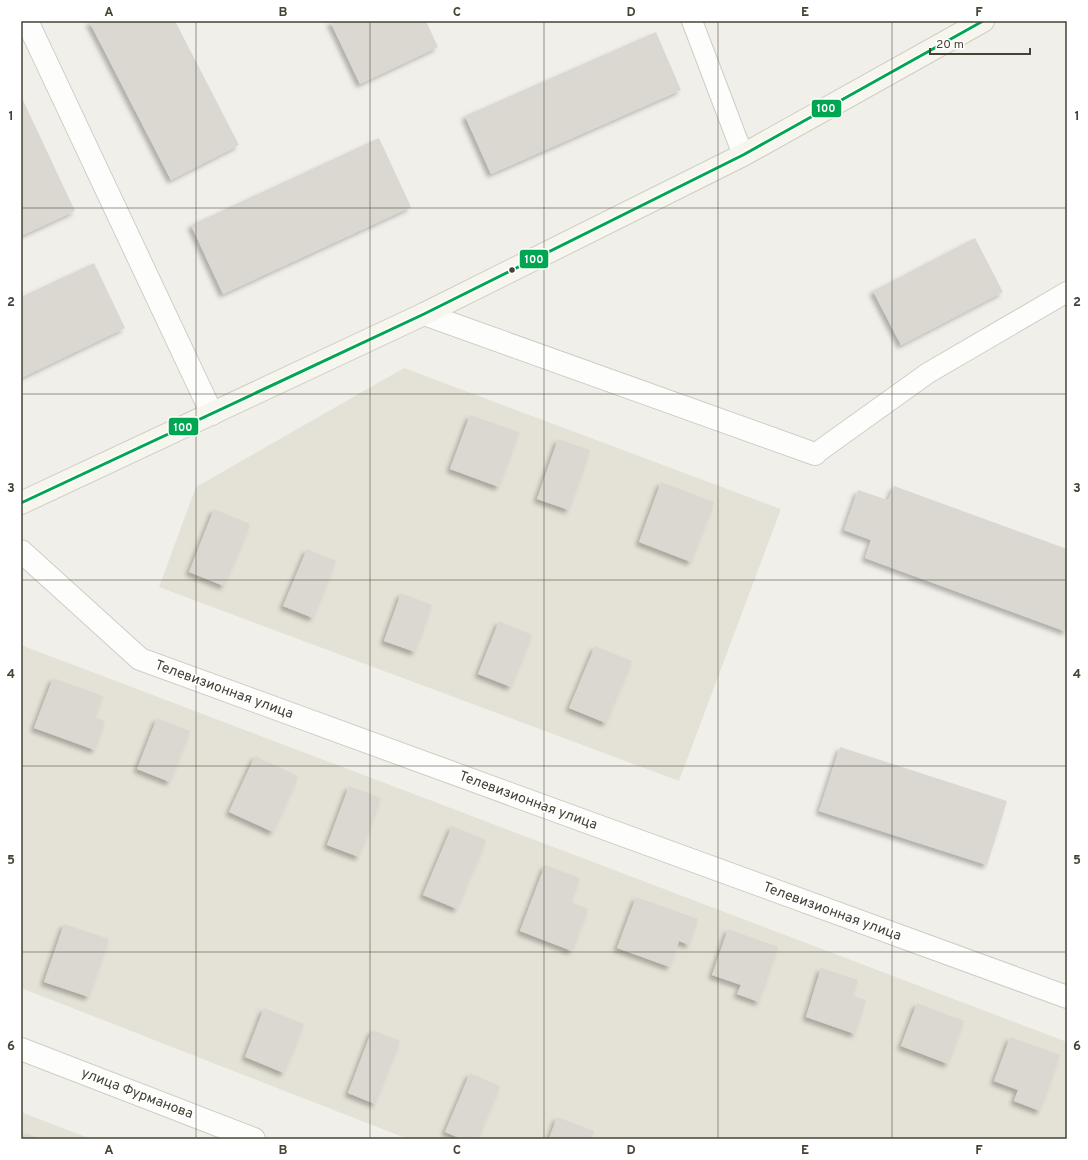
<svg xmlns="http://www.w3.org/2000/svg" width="1088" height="1160" font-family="Overpass,sans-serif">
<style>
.residential{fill:#e4e2d6}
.building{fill:#dad8d1;filter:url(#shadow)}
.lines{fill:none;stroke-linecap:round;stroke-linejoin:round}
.lane-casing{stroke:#cecdc6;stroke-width:22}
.street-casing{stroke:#cecdc6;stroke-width:24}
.secondary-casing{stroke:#d0cec0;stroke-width:24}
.lane{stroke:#fdfdfc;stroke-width:20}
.street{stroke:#fdfdfc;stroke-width:22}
.secondary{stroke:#f6f5ee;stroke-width:22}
.bus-1-casing{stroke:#fff;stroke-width:6}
.bus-1{stroke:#00a651;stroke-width:3}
.grid{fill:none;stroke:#464235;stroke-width:1;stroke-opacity:0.55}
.bus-dot{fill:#464235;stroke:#fff;stroke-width:1.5}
.labels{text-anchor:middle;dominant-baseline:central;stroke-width:3;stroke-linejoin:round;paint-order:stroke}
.street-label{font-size:14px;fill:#464235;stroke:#fff}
.line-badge{stroke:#fff;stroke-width:1.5}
.badge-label{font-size:11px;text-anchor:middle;font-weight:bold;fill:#fff}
.neatline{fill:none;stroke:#464235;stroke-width:1.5}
.grid-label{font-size:13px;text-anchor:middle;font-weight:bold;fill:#464235}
</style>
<defs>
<filter id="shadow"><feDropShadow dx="-3.5" dy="3.5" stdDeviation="2" flood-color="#0004"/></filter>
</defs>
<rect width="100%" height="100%" fill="#f0efe9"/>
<path class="residential" d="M404,368L781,509L679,781L159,587L196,487Z
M21,645L1067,1042V1139H408L21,988Z
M21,1112L91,1139H21Z"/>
<path class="building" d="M89,21H175L239,145L171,180Z
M330,21H426L438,47L360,84Z
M656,32L681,90L491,174L465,116Z
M21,96L75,211L21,236Z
M379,138L411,207L223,294L191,225Z
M975,238L1003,292L901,345L873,291Z
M94,263L125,328L21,378V297Z
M470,415L519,432L499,487L450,469Z
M558,439L590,450L569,510L537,499Z
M661,482L714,502L691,562L639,542Z
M894,486L1067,549V632L865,558L871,540L844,530L858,490L888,500Z
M214,509L250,524L224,586L189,572Z
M307,549L336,561L313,618L283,606Z
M401,593L432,605L415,652L384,641Z
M499,621L532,635L511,687L478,674Z
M595,646L632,661L606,723L569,708Z
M53,678L103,696L95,717L105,721L95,750L34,728Z
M157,718L190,731L170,782L137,769Z
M840,747L1007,801L987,865L819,811Z
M255,756L298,776L273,832L229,812Z
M349,786L381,798L359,857L327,845Z
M452,826L486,840L457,909L423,895Z
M545,865L580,878L571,902L588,909L572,951L520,931Z
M636,897L698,919L689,945L679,941L670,967L617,948Z
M64,924L109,939L89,997L44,982Z
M728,929L778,947L759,1002L737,994L741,985L712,975Z
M821,968L858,980L853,996L866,1000L855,1034L806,1017Z
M917,1003L964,1021L948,1064L901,1046Z
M264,1008L304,1024L284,1073L245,1057Z
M372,1030L400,1041L375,1104L348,1093Z
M1010,1037L1060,1055L1040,1111L1014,1101L1018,1090L994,1081Z
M470,1073L500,1086L478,1139H462L445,1132Z
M557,1117L594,1131L591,1139H549Z
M26,1133L41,1139H24Z"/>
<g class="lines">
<g class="lane-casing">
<path id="lane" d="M692,21L743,155
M815,454L928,373L1067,292"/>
</g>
<g class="street-casing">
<path id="street" d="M27,21L212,414
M424,314L815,454
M21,551L140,659L1067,997
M21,1049L254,1139"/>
</g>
<g class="secondary-casing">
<path id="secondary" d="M21,503L424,314L743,155L983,21"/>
</g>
<use href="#lane" class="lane"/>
<use href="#street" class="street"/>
<use href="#secondary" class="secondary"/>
<g class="bus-1-casing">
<path id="bus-1" d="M21,503L424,314L743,155L983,21"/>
</g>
<use href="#bus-1" class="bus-1"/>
</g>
<path class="grid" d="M196,21V1139M370,21V1139M544,21V1139M718,21V1139M892,21V1139M21,208H1067M21,394H1067M21,580H1067M21,766H1067M21,952H1067"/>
<circle class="bus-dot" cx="512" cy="270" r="3.5"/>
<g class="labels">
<g class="street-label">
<text transform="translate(224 690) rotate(20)">Телевизионная улица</text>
<text transform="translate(528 801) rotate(20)">Телевизионная улица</text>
<text transform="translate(832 912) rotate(20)">Телевизионная улица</text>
<text transform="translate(137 1094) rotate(21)">улица Фурманова</text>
</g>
</g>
<g class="line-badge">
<rect x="811" y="99" width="31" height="19" rx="4" fill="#00a651"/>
<rect x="519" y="249" width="30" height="20" rx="4" fill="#00a651"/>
<rect x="168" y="417" width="31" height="19" rx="4" fill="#00a651"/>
</g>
<g class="badge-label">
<text x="826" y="112">100</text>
<text x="534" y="263">100</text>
<text x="183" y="431">100</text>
</g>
<rect width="1088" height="1160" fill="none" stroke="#ffffff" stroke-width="44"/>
<path d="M930 48v6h100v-6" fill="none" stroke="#464235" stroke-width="2"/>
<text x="936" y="48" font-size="12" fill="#464235" stroke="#ffffff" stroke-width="3" paint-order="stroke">20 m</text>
<rect x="22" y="22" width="1044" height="1116" class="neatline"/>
<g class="grid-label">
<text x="109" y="16">A</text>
<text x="283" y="16">B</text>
<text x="457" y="16">C</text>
<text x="631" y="16">D</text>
<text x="805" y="16">E</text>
<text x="979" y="16">F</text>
<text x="11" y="120">1</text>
<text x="1077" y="120">1</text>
<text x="11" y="306">2</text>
<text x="1077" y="306">2</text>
<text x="11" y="492">3</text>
<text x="1077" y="492">3</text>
<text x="11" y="678">4</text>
<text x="1077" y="678">4</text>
<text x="11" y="864">5</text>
<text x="1077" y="864">5</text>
<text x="11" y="1050">6</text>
<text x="1077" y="1050">6</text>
<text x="109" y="1154">A</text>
<text x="283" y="1154">B</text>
<text x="457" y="1154">C</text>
<text x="631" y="1154">D</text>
<text x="805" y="1154">E</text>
<text x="979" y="1154">F</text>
</g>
</svg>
